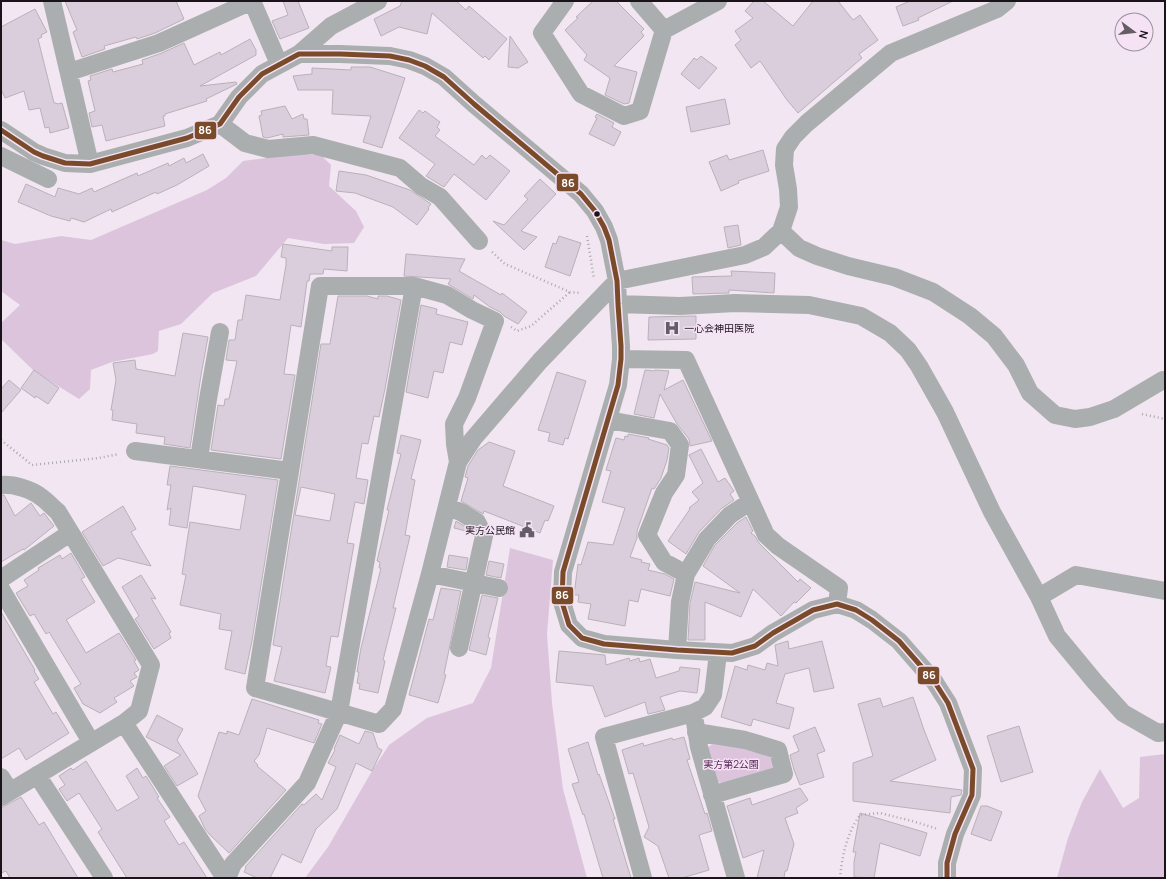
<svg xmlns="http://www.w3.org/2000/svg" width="1166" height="879" font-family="Manrope,'Noto Sans JP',sans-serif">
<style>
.green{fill:#dcc5dc}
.building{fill:#dbcedc;stroke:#b9b1b9;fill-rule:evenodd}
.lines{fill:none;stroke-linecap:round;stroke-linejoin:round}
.path{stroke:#aaa9ab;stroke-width:2.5;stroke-dasharray:1 3;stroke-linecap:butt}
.minor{stroke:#abaeae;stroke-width:18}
.bus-1-casing{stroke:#f5e2f5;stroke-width:8}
.bus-1{stroke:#7a4b2a;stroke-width:5}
.bus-dot{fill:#1a131a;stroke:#f5e2f5;stroke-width:1.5}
.labels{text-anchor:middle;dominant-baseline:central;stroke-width:3;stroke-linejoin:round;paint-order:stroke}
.poi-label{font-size:10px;fill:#1a131a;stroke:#f5e2f5;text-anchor:start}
.park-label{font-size:10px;fill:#4f1f51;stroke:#f5e2f5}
.line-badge{stroke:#f5e2f5;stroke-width:1.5}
.badge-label{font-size:11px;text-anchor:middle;font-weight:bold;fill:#fff}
</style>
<rect width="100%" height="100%" fill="#f1e6f1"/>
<path class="green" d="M298,154L321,155L331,165L329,186L356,211L364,227L354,243L324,244L288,238L256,276L213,293L181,324L159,331L158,351L153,354L112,362L91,370L90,389L79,399L34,371L1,339V323L20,305L1,291V240L15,244L61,236L91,240L207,190L226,178L243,161Z
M510,548L553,560L547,634L552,703L563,789L587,878H305L328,847L372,771L389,745L427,718L473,703L491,668Z
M716,741L772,756L775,765L771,772L725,784L717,782L706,749Z
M1165,754V878H1057L1068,838L1082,802L1100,769L1123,808L1139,798L1140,757Z"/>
<path class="building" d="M65,1H176L184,19L155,33L137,39L136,37L104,46L105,49L82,57L73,32L77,30Z
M283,1H298L309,28L280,39L272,21L288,15Z
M402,1H456L466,10L469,6L507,39L489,60L485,56L483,58L432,13L427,34L399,27L381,36L374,19L400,6Z
M593,1H616L644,29L641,32L644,36L614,66L637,72L629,103L624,104L605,95L610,78L584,60L587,55L565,30L578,18L576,17Z
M754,1H763L793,26L813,1H838L853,20L860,15L878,40L859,54L862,58L798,113L787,100L760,61L751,68L735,45L741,40L735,31L753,18L745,11Z
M910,1H953L918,18L919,20L903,26L896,7Z
M35,9L47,32L41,35L42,37L38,39L54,103H56L57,104L62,103L69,128L50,133L49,127L45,128L40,108L29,110L24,91L5,98L1,89V27Z
M510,36L528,62L518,68L508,67Z
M250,39L256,50V55L200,86L236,82L237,84L206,99L207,101L165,114V116H163L165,126L106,141L102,125L92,127L89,113L95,111L88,81L91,80L90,76L112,69L113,72L143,64L142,60L162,53L184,43L194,65L220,52L221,55Z
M701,56L717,68L699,89L681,74L694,58L697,60Z
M351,67H370L405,78L382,148L363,142L371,116L332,114L333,90H298L293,76L312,74V68L351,70Z
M725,99L730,124L691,132L686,107Z
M285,106L292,119L303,114L304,119H307L309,135L283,137V134L267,138L263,137L259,116L262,115L261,111Z
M419,110L423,113L425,111L440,122L437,127L440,130L435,136L474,165L482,155L486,159L490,155L510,171L486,200L454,174L444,187L426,176L435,164L399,138Z
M597,114L614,123L612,127L621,132L614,146L589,134L597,118L595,117Z
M763,150L769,171L738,181L739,183L721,191L709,162L727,155L729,160Z
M203,154L209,166L177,185L157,194L156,192L112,212L111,209L84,222L71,218L70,221L51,216L18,202L26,184L55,197L58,188L79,194L92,188L94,192L137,173L138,176L168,163L169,166L184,158L186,163Z
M339,171L366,175L410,190L431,204L428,208L429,209L417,225L393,207L355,193L336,191Z
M540,179L556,194L521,231L537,237L524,250L493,221L504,225L528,199L524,196Z
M738,225L741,245L728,248L724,227Z
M559,236L581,243L570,276L545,267L553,243L556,244Z
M283,244L332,251V247H348L347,271L324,269L323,274H310L309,281H307L301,327L291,325L284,374L295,375L281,459L211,450L218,405L224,406L225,399H229L237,361L226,360L229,340H235L238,320H242L246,295L280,300L286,265V258L281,257Z
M406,254L465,259L459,271L501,295L502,293L527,312L518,324L504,316L500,312L490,307L474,295L473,299L448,284L451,279L404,276Z
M731,271L775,273L774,293L729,290V293L693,294L692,277L732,276Z
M338,296H367L378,299V296H387L401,300L385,389L379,417L374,416L368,444L362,443L356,478L368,480L364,504L355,502L347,543L354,544L338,637L331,636L326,666L331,667L325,693L274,681L282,647L273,645L321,344H330ZM301,487L335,494L330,521L295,515Z
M421,305L437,309L436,314L468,322L462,345L450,342L443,373L434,371L428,398L406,392Z
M696,316V339L648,340L649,317Z
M183,333L208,337L201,375L190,448L164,444L165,437L136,433L137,424L112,420L113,410H111L116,380L113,363L135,360L136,369L175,376Z
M34,370L59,388L48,404L36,396L35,398L21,388Z
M645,370L654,371L655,370L669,371L664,390L683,380L712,441L690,446L689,439L677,424L660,394L654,418L634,414Z
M557,372L586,381L568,439L565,438L563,445L548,441L550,433L538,430Z
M9,380L21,390L1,413V389Z
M628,434L649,438L648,439L667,445L669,448L667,460L661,478L654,489L652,488L637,531V538L630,557L642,560L641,562L650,564L648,570L665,574L674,579L670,596L641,589L638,602L629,600L625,626L588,619L591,604L578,602L579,595H574L578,564L581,565L588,542L613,545L625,508L602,502L611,471L606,470L616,438L624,440L625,436L628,437Z
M401,435L421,440L411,479L415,480L405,535L410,536L393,608H396L383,660L385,661L378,693L359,689L360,684L357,683L359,672H357L361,648L381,568H379L380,562L377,561L389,510H387L401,454L397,453Z
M489,442L515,451L503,486L554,506L548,521L545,520L540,533L484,511L483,514L461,501L468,478L465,477L468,466L478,450Z
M701,449L718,482L725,478L734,491L730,494L734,500L722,508L699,532L686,554L668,541L690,509L689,508L699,500L692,492L703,483L689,455Z
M170,466L278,480L252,641L245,674L225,669L232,631L219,629L221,614L180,605L186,575L182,574L190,522L240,530L246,495L193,486L187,528L169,525L171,508L167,510L171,485H167Z
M1,495H4L15,516L31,503L40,516L44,513L54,526L24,550L23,549L1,562Z
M123,506L136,529L131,532L151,566L118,558L103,566L82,532Z
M746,517L753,531L751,533L755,536L759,543L798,582L800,579L811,588L796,603L794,602L781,616L753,589L741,617L705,602V640H688L690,603L695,582L740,593L703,566L715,545L737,523Z
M456,521L469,529L470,532L454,528Z
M71,553L85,577L81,579L95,602L66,620L67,621L86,653L119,633L136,660L134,661L139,670L134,673L137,677L130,681L134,686L114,698L117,702L100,713L83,704L74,688L81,684L49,632L46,634L34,614L30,616L16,593L28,586L24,580L39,570L38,568L60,555L62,559Z
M449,555L468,558L466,570L447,567Z
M489,561L504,564L501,578L486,575Z
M141,575L156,599L151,598L171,632L169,633L171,638L154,649L135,619L139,616L122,587Z
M441,588L461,591L444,674L446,675L438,703L409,695L429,619L433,620Z
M482,595L498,598L488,637L490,638L486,655L469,650Z
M1,612L35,670L34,671L39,679L34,682L53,714L56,712L69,733L26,760L19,748L1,759Z
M788,641L789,649L822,641L834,688L814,692L809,668L785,674L776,703L794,708L789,729L753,719L751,726L721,717L735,666L747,670L748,665L765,670L767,663L778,666L775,645Z
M559,651L605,655L606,665L629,658L630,661L639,658L640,662L650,659L656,678L679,671L680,667L700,669L697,693L680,691L660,697L665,710L648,714L645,702L605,717L593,686L556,682Z
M913,697L924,730L936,760L890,781L962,790L961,795L951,797L950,813L853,801V763L873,756L858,704L880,698L883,707Z
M252,699L319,720L318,723L322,724L314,743L267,728L259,755L254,761L258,765L257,766L286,790L229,853L210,835L205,829L199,816L206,811L198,796L219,732L227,734V731L239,735Z
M157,715L183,729L177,740L198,774L177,786L164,766L181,755L146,737Z
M1019,726L1033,772L1001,782L987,736Z
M815,727L825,751L817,754L824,777L800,785L794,770L790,755L799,751L793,736Z
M365,731L373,733L378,748L382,750L372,771L356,763L337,809L316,829L301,863L282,854L270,878H257L244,872L246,868L245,867L302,804L304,805L316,794L322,800L336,767L328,763L335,750L334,749L340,735L359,744Z
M684,737L690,759L687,760L705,814L707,813L712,831L699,835L709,870L682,878H669L658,846L644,837L649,827L633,773L629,774L622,750L643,743L644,746L672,738L673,740Z
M588,742L598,775L599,774L615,819H613L631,878H603L584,814L583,815L572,784L579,782L568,749Z
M86,761L117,811L139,798L126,776L137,768L143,778L146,776L159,797L157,798L170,817L164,821L179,845L184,842L207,878H127L98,832L102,829L79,793L67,801L59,789L65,785L59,776L71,768L73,770Z
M800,788L808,800L796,808L798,813L785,818L794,844L787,871H785L784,878H757L764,850L743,858L727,806L750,798L752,805Z
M21,797L39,825L44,822L78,878H10L6,871L1,873V808Z
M981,806H987L1002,812L991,841L971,834Z
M860,813L927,833L920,856L880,843L874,878L854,877V862L856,852H853Z"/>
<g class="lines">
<path class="path" d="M587,236L594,279
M492,252L505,264L570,292L580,293
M511,327L517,331L531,326L570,292
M1142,414L1165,419
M1,440L32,465L99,458L119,454
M840,878C842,856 847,833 860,815L880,813L912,821L938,829"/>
<path class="minor" d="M52,1L90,164
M252,1L279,64
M565,1L542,33L581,94L624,116L640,111L664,30
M639,1L664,30L718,1
M299,54L331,26L378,1
M69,72L159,43L252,1
M220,124L245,143L268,149L313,145L400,168L421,186L440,197L479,241
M1,130L34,152L43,156L65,163L90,164L187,138L220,124L239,97L262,74L299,54H340L390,56L409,60L425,66L444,77L474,104L581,194L595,211L604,227L609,240L617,281L618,304L621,346V359L618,385L563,572L562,602L569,625L582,638L604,644L677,650L732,653L755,646L773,633L813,610L837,604L856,610L872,620L899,641L934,681L948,703L973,769L972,795L955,834L947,863V878
M1,156L48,179
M781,231L799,248L817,256L848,266L894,277L933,292L970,316L994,336L1016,365L1030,393L1055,415L1075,419L1090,417L1114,409L1163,380L1165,381
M618,304L680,306L735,303L809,305L861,316L890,333L908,350L919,366L945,412L992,512L1039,597L1057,636L1095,682L1123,713L1158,733L1165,732
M621,359L686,360L766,535L778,546L839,588L837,604
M608,420L670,431L680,445L676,475L664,493L647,535L664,562L686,574
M135,451L290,471
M199,459L208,399L220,332
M458,462L455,444L454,424L467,398L495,321L472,310L447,295L414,286H320L255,688L379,724L393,709L430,574L458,462L473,439L540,361L617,281L745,255L764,247L781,231L789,207L788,189L784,165L785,149L793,137L807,123L891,53L997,9L1007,1
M1,485C13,484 31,489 41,497C47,501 52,507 58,512L151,665L139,711L124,723L1,797
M447,507L461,512L477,522L484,536L459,648
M430,574L499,588
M1,579L70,533
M1,589L91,742
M1039,597L1076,575L1165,591
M677,650L680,602L686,574L707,539L730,515L750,502
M695,722L699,747L736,878
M124,723L225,878
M696,732L745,740L778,750L784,774L712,795
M37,775L104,878
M1,777L10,791
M227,878L233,864L307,783L339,712L414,286
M643,878L604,737L693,713L705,707L713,695L718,653"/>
<g class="bus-1-casing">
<path id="bus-1" d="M1,130L34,152L43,156L65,163L90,164L187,138L220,124L239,97L262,74L299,54H340L390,56L409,60L425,66L444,77L474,104L581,194L595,211L604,227L609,240L617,281L618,304L621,346V359L618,385L563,572L562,602L569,625L582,638L604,644L677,650L732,653L755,646L773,633L813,610L837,604L856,610L872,620L899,641L934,681L948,703L973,769L972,795L955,834L947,863V878"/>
</g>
<use href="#bus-1" class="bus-1"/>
</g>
<defs>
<g id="hospital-bare" transform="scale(1.2)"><path d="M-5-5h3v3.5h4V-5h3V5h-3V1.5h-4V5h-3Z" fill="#655d65" stroke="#f5e2f5" stroke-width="2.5" paint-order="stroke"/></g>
<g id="civic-bare" transform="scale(1.2)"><path d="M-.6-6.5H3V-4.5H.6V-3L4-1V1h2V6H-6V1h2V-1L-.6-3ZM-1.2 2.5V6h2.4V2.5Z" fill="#655d65" stroke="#f5e2f5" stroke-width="2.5" paint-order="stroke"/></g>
</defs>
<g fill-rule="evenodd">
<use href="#hospital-bare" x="672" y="328"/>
<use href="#civic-bare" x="527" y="530"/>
</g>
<circle class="bus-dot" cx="597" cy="214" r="3.5"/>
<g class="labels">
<g class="poi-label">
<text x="684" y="328">一心会神田医院</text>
<text x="515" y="530" text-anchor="end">実方公民館</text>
</g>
<g class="park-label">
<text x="731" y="764">実方第2公園</text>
</g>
</g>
<g class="line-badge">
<rect x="194" y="121" width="23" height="19" rx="4" fill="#7a4b2a"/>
<rect x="556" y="173" width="23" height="19" rx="4" fill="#7a4b2a"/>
<rect x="551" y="586" width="23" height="19" rx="4" fill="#7a4b2a"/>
<rect x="917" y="666" width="23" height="19" rx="4" fill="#7a4b2a"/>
</g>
<g class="badge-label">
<text x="205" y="134">86</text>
<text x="568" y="187">86</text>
<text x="562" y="599">86</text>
<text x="929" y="679">86</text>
</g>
<rect width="1166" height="879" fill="none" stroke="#1a131a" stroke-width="4"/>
<g transform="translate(1134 32) rotate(105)"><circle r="19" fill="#f5e2f5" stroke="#9d8f9d"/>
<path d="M0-3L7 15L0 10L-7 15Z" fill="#655d65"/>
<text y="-6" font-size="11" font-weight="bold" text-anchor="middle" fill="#1a131a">N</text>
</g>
</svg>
